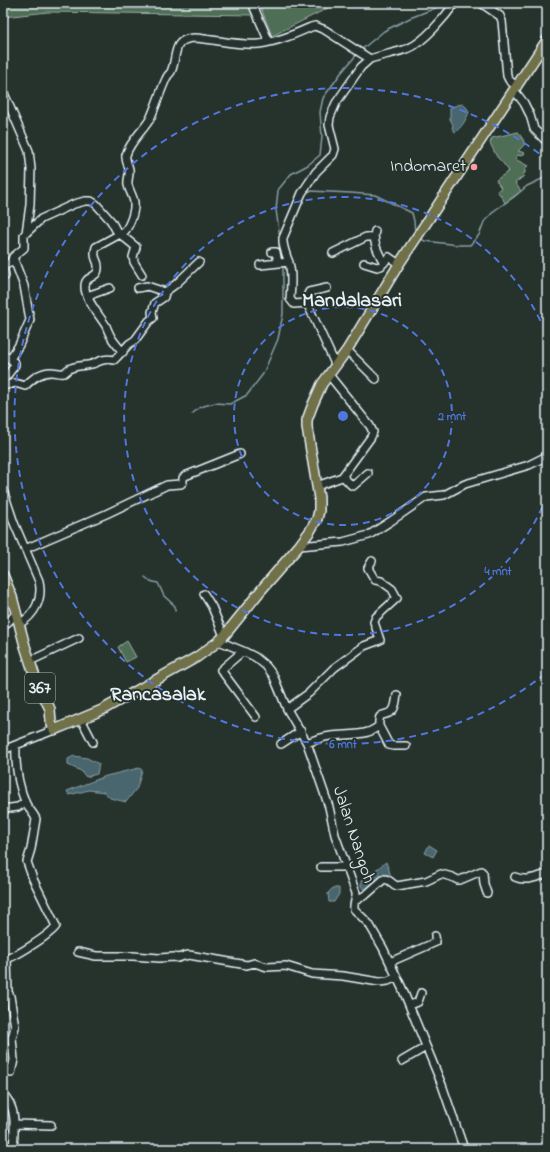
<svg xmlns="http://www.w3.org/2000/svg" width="550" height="1152" font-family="'Indie Flower',sans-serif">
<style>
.green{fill:#4f6e57;stroke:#9cb0a8}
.water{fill:#48666e;stroke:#889ea5}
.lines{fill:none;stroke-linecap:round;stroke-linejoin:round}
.stream{stroke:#889ea5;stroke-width:1.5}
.minor-casing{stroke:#e8f1f8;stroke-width:10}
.major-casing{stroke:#e8f1f8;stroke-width:12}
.minor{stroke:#26332d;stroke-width:7}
.major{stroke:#70704a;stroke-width:9}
.ring{fill:none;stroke:#5077e0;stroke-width:2;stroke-dasharray:7 5}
.poi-dot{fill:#ff9aa2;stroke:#26332d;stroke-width:1.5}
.labels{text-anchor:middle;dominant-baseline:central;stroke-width:4;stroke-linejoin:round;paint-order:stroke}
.shield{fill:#26332d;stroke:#aeb8bb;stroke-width:1}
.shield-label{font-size:17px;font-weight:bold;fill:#e8f1f8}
.poi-label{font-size:18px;fill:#e8f1f8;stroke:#26332d;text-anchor:end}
.street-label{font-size:18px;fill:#e8f1f8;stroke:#26332d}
.quarter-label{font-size:20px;font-weight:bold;fill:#e8f1f8;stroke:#26332d}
.centre{fill:#5077e0;stroke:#26332d;stroke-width:2}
.ring-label{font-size:12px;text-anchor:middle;font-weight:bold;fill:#5077e0;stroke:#26332d;stroke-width:4;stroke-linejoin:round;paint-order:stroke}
</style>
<rect width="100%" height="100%" fill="#26332d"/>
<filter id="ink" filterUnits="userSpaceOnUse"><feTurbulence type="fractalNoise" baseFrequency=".025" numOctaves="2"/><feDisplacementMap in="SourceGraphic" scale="8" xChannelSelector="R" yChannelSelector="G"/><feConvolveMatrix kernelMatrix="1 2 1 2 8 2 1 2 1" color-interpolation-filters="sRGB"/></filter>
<g filter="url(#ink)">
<path class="green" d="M3,3H247L253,15L48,12L3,17Z
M259,3H338L272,36Z
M518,132L524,141L523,142L525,144L518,151L525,153L521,156L518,155L515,159L528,166L525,168V173L523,174L524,176L515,183L521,191L505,203L502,197L497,191L501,188L496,180L509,171L502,162L497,157L490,143L492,138Z
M127,641L136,657L126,662L118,647Z"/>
<path class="water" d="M463,104L467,108L469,112C466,120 462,127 455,132L452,128L453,125L450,119V108L457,105Z
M74,756L87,758L99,764L97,774L86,777L81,771L68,765V759Z
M139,768L142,770L137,788L126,802L110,798L104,792L89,790L69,795L67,791L106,776Z
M429,845L437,850L433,857L425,853Z
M386,862L390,873V878L365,892L361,886V881Z
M333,888H339V894L334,902H329L328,893Z"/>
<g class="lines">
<path class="stream" d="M361,50L384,31L410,18L438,7L443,3
M305,193L310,191L351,193L375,195L412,213L414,221L415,233
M280,238L276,210L278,190L291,174L308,165L320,155L322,137L320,112L323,98L341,73L358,53
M421,239L425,241L459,245H470L479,235L484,222L495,210L514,197L527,186L542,179L547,175
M282,252L283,260
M192,414L200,407L215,403L230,404L247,395L263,374L278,339L283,314V266
M145,577L150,581L158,583L164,596L175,606V611"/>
<g class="minor-casing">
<path id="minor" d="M252,3L269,42
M481,3L500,16L502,21L507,76L509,80L517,87
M514,90L524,103L530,115L534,129L547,142
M3,91L29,151L31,169L30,205L26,233L24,235V248L13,257L24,286L30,320L19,345L10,359L15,363V365L3,381
M375,231C372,242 379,254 384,263
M26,233L41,219L74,204L85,201H91L96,204L111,221L116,230L120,234L136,247L133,257L134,262L142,275
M120,234L96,247C92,260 99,259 98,268C98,279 85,275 85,286C84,298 100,316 106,326C108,331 110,336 113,340C116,344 119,348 123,352
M121,235C129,229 135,212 134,202C133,196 129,190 128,185C127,180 130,175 129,169C128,165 125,159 126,155C130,141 143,131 150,119C156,106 160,92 166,79C167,76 169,74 171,72C178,57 171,39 194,38C215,39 237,46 259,44C277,42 295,34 311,27L315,26L325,30L370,59C382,55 396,53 409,48C424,42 445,17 455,3
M272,252H276L278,263
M333,253L366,237H374
M364,263L377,267L381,266L389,257L399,264
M260,265L289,262
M3,266L10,263L13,257
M3,266L5,276
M138,288L147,286L165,292
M327,288L309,292L307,296V303L294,304L290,299C291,288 292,278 290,267C288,257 282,248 283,238L302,193L316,172L333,155L335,149L329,125L330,117L336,103L361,67L370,59
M87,296L110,288
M307,303L336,366
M347,350L376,379
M3,354L10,359
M329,375L370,426L373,432L371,437L342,477
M3,386L15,383L25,386C32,379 40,372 51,372C56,372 60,374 64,373C66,372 67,370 69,369C75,365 85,366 92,364C100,361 104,358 114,360L117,357L129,344L135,340L149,321L153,318L152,312L155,303L164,297L165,292L176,284L199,262
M317,486L342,477C347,478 349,485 353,486L368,473
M3,490L14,523L39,581C43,599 35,615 19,624
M299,546L343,542L369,535L391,521L426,497L444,495L465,484L529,465L547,456
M25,549L106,514L167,485L181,484L183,482V478L185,476L240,454
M204,594L212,607L224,636
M3,627L16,614
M219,641L243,651L255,657L266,666L273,675L287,709L307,743L329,807L335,835L356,893C357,898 353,903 354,909L369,924L383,948L402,988L442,1085L464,1149
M243,651L221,670L256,717
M30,661L79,638
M287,709L309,693L334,668L364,646L380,640L374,622L376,617L397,598L392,589L381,581L375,580L368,568L372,561
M81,719L93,742
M379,726L389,745L393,746H406
M307,743C314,740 322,737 331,736C343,734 356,736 368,732C372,731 376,728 379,726C378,710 384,718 392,711C396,708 396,700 397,695
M281,744L301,731
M3,750L54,730
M3,809L18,807L25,802
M321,867H347
M515,877C526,882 536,877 547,874
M355,901L367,894L384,879C391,879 392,885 397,886L426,881L441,874L452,877L458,880H460L481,871L483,873L484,884L487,893
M78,952L96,956H133L159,958L174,957L178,958L184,956L189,955L247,965L254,963L267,967L286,966L312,974L343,976L379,982L388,981L397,977
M7,959L8,992L10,996L15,1027L12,1038L14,1060L11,1073
M3,960C14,958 50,935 56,926L33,879L27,862L31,849L36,819C34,814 29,809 26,804C18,785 15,765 16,745
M390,962L436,942L435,936
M410,1005L418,1002L421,993
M402,1061L426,1047
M3,1094C18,1108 14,1131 13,1149
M14,1124L51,1125"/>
</g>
<g class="major-casing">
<path id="major" d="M3,575L12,597L25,646L36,680L50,709L51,722L54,730L102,710L197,657L219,641L224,636L262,589L299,546L310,531L317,519L319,511V498L307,427V420L313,404L322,384L347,350L399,264L547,40"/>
</g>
<use href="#minor" class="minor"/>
<use href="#major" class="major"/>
</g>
</g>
<g class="ring">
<circle cx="343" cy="416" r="109"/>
<path d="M547 496A219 219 0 1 1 547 336"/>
<path d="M545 674A328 328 0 1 1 545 158"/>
</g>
<circle class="poi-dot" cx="474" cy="167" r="4"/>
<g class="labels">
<rect class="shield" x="25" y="673" width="30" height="30" rx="3"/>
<g class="shield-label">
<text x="40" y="688">367</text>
</g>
<g class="poi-label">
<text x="466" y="167">Indomaret</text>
</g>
<g class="street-label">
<text transform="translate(353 835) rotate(72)">Jalan Nangoh</text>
</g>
<g class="quarter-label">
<text x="352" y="301">Mandalasari</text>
<text x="158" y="695">Rancasalak</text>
</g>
</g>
<circle cx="343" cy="416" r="6" class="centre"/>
<g class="ring-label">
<text x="452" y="420">2 mnt</text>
<text x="498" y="575">4 mnt</text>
<text x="343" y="748">6 mnt</text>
</g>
<rect width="550" height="1152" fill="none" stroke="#26332d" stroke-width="16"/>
<rect x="8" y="8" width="534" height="1136" fill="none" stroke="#e8f1f8" stroke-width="1.5" filter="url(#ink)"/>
</svg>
